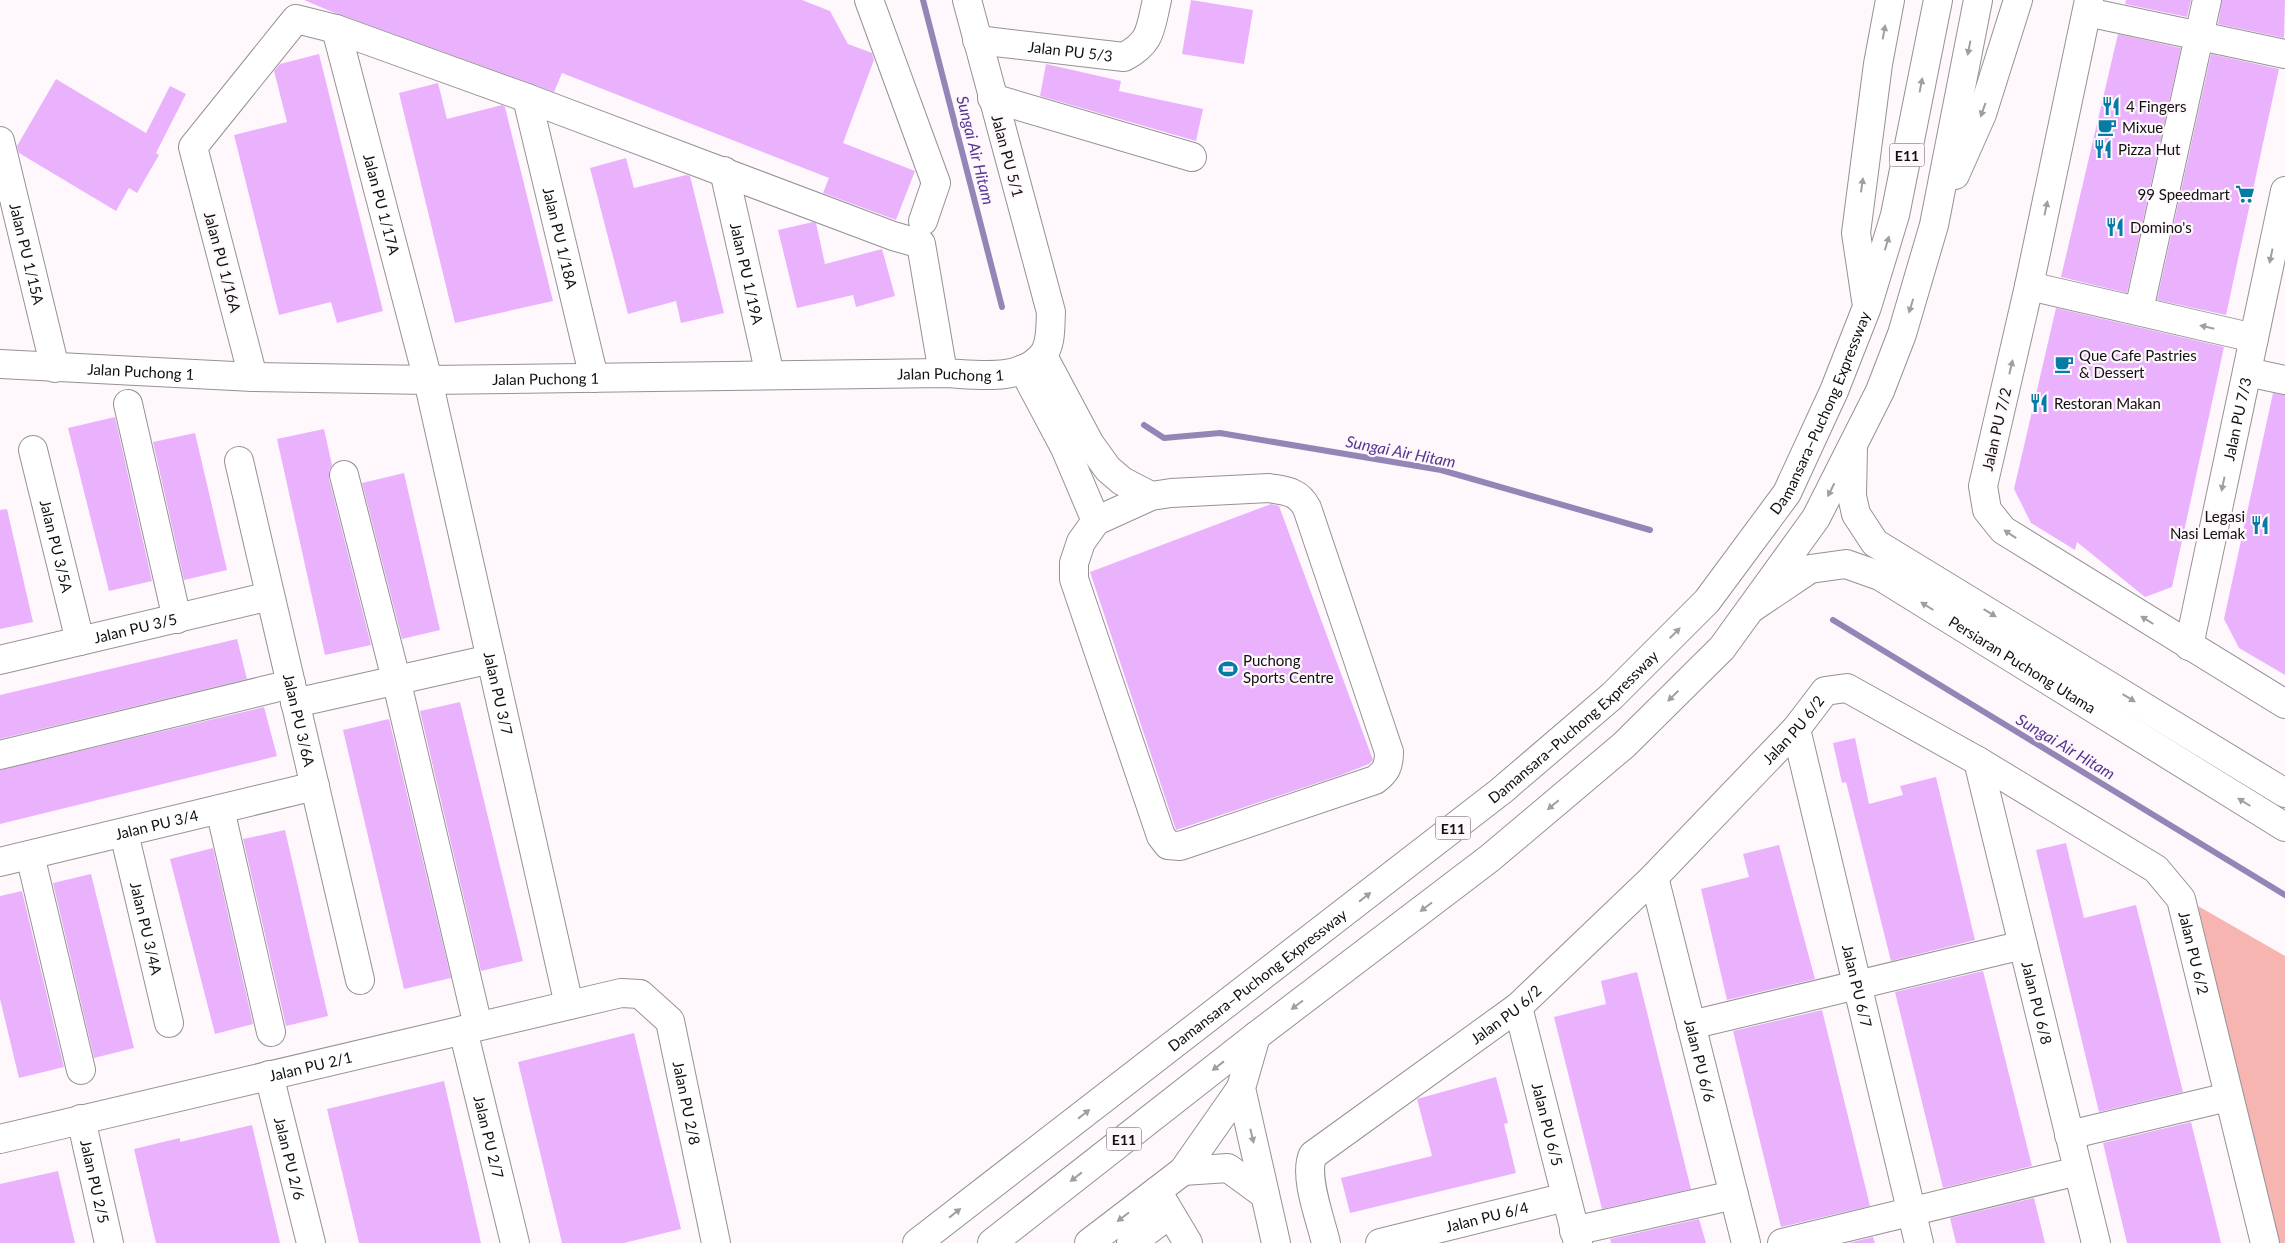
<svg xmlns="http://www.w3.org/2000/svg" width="2285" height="1243" font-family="Lato,sans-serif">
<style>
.green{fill:#f6b5b1}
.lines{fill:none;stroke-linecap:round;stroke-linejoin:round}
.stream{stroke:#9386b6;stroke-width:6}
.building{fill:#eab2fd}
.minor-casing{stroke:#969194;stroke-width:30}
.highway-casing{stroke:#969194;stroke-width:30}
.minor{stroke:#fff;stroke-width:28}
.highway{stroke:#fff;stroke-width:28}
.oneway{fill:#a09fa0}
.labels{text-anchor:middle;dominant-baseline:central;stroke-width:4.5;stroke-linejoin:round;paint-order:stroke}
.shield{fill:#fef8fc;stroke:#595658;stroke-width:1}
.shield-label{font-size:14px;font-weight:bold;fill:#121011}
.street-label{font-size:15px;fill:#121011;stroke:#fef8fc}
.poi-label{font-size:15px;fill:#121011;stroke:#fef8fc;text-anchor:start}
.water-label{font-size:16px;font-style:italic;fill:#553492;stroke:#fef8fc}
</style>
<rect width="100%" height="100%" fill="#fef8fc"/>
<path class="green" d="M2198,906L2285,956V1243H2279Z"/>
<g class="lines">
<path class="stream" d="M923,0L1002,307
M1144,425L1164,438L1220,433L1441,470L1650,530
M1833,620L2285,895"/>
</g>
<path class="building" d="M304,0H802L830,11L848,44L872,53L874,60L843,143L915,171L896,220L823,193L829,178L562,73L554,92L330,11Z
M1191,0L1253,10L1244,64L1182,54Z
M2126,0H2191L2187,17L2125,4Z
M2222,0H2285L2284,38L2218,24Z
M2118,34L2181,48L2127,293L2061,277Z
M319,54L383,311L337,323L331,302L279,315L234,135L287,122L274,71L280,64Z
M2211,54L2279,69L2226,315L2157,300Z
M1046,64L1121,81L1119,91L1203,109L1196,141L1040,96Z
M56,79L146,133L170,86L186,94L156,153L159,155L137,193L129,188L116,211L19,153L17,146Z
M438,83L447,119L502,105L505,107L553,301L455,323L399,93Z
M626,158L634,188L686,175L690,176L724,313L681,323L676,301L628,314L590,168Z
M813,222L816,223L825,264L882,249L895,296L856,307L853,295L797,308L778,230Z
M2056,308L2224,347L2172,587L2145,597L2077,542L2075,550L2031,523L2014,489Z
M2273,393L2285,395V675L2239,648L2224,619Z
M115,417L152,581L109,591L68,428Z
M324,429L332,465L329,471V479L371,645L325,655L277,439Z
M195,433L227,570L184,580L153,442Z
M404,473L440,630L402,639L362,483Z
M1271,504L1279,506L1373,760L1369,764L1341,775L1176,830L1090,572Z
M7,509L33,622L0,629V510Z
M237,639L247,679L0,739V695Z
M460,702L523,961L481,971L420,711Z
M264,707L277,756L0,824V770Z
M389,719L451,978L404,989L343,730Z
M1855,738L1869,804L1903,795L1900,786L1936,777L1975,940L1891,961L1846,782L1842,783L1833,743Z
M285,830L328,1016L286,1026L243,839Z
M2066,843L2084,918L2136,905L2183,1092L2099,1112L2036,850Z
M1779,845L1815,979L1727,1000L1701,889L1749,877L1743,854Z
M213,848L253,1024L215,1034L170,859Z
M91,874L134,1048L94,1058L53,883Z
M22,891L64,1067L19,1078L0,999V896Z
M1983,971L2032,1166L1943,1188L1895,992Z
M1637,972L1691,1189L1602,1209L1554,1017L1606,1004L1601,981Z
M1822,1010L1870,1206L1781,1227L1733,1031Z
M634,1033L681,1229L624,1243H562L518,1062Z
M1496,1077L1508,1123L1504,1124L1516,1173L1350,1213L1341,1178L1432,1156L1417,1099Z
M444,1081L481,1243H359L327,1109Z
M2191,1122L2221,1243H2127L2103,1143Z
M252,1125L280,1243H156L134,1149L180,1138V1142Z
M58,1171L75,1243H0V1184Z
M2034,1198L2045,1243H1956L1950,1218Z
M1699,1219L1706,1243H1611L1610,1239Z
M1873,1237L1875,1243H1848Z"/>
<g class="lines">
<g class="minor-casing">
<g id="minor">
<path d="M869,0L936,183L923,221"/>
<path d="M2089,0L2029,286L1983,486L1987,510L2003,530L2285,704"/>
<path d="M2087,12L2285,54"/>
<path id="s1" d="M336,29L428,380L569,1005"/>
<path id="s2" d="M977,40L1124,57C1152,42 1150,29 1157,0"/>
<path id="s3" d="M527,98L594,378"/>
<path d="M992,98L1192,157"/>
<path id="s4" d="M0,141L55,368"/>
<path id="s5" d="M724,171L770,375"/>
<path d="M2029,286L2254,338"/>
<path d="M2139,310L2207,0"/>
<path d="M1043,356L1090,444L1108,469L1122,481L1151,496"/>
<path id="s6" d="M0,364L253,377L428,380L943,373C974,374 1019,383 1042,356C1052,345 1050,325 1051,312L967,0"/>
<path d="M1023,369L1065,448L1096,521"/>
<path d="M2247,372L2285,380"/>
<path d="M253,377L193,147L296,19L336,29L527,98L893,236L921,244L943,373"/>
<path d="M128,404L177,619"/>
<path d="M1853,447L1852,496L1856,514L1875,543L2285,793"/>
<path id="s7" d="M33,450L80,641"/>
<path id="s8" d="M239,461L360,980"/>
<path d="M344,475L396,679L478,1026"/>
<path d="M1269,488C1286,491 1298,491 1307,508L1389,752C1389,766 1386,772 1375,780L1180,846L1168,845L1161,836L1074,579V563L1081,542L1096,521L1151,496L1171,493Z"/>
<path id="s9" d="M1752,608L1810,569L1846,564L1880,576L2285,827"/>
<path id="s10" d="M2189,646L2285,191"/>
<path id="s11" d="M0,660L270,596"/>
<path d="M295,703L491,659"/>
<path id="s12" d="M1796,729L1919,1243"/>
<path d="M0,755L291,684"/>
<path id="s13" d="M1978,761L2096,1243"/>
<path d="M220,809L271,1032"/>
<path id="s14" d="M124,833L169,1023"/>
<path d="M30,855L81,1070"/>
<path id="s15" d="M0,862L315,786"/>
<path id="s16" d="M1654,877L1746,1243"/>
<path id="s17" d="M1518,1007L1578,1243"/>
<path d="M1691,1025L2023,945"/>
<path id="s18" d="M463,1030L515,1243"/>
<path d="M1256,1036L1241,1088L1276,1243"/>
<path id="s19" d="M269,1075L311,1243"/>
<path id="s20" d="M81,1119L109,1243"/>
<path d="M2069,1135L2228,1097"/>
<path id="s21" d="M0,1139L621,993L640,994L670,1021L716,1243"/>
<path d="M1183,1171L1228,1168L1265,1195"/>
<path d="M1157,1191L1188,1243"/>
<path d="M1574,1231L1734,1195"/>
<path d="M1089,1243L1183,1171L1241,1088"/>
<path d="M1131,1243L1170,1214"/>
<path id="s22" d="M1326,1243C1321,1221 1303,1175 1313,1155L1518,1007L1654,877L1796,729L1825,691L1847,688L1978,761L2156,869L2181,899L2265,1243"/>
<path id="s23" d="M1380,1243L1566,1197"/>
<path d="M1782,1243L2078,1171"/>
</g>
</g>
<g class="highway-casing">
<g id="highway">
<path d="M1955,175L1982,114L2018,0"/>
<path d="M1866,300L1856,233L1878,64L1890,0"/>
<path id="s24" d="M917,1243L1501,791L1612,696L1707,601L1787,493L1834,391L1867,307L1895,215L1938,0"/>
<path d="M992,1243L1256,1036L1490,858L1624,745L1722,648L1816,518L1880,391L1902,334L1934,225L1978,0"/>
</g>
</g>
<use href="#minor" class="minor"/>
<use href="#highway" class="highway"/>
</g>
<defs><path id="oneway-solid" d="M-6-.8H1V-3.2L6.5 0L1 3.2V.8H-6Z" transform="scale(1.25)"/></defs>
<g class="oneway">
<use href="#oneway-solid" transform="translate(1884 32) rotate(-80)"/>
<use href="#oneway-solid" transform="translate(1969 48) rotate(101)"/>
<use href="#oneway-solid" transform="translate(1921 85) rotate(-79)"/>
<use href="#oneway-solid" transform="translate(1983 110) rotate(110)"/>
<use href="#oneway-solid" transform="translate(1862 185) rotate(-82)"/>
<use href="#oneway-solid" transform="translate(2046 208) rotate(-78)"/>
<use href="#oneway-solid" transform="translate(1887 243) rotate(-73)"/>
<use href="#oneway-solid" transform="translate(2271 256) rotate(102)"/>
<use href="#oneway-solid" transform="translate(1911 306) rotate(107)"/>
<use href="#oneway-solid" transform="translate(2207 327) rotate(-167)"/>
<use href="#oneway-solid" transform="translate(2011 367) rotate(-77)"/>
<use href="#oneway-solid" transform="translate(2223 484) rotate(102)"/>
<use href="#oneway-solid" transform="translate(1831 490) rotate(117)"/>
<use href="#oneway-solid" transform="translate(2010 534) rotate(-146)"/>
<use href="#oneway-solid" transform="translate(1927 606) rotate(-148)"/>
<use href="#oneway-solid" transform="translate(1990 613) rotate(31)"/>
<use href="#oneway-solid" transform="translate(2147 620) rotate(-148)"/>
<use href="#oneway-solid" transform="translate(1675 633) rotate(-45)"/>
<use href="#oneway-solid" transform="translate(1673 696) rotate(136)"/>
<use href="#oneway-solid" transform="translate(2129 698) rotate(31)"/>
<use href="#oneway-solid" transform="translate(2244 802) rotate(-148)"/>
<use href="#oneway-solid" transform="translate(1553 805) rotate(140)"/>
<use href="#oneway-solid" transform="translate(1365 897) rotate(-38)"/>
<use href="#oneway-solid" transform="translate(1426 907) rotate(143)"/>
<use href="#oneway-solid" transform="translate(1297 1005) rotate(143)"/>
<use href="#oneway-solid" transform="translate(1218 1066) rotate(142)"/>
<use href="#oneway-solid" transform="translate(1084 1114) rotate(-38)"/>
<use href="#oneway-solid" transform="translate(1252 1136) rotate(77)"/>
<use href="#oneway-solid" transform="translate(1076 1177) rotate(142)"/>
<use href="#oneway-solid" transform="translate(955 1213) rotate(-38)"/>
<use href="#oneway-solid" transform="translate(1123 1217) rotate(143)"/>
</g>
<defs>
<g id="restaurant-bare" transform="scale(1.5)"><path d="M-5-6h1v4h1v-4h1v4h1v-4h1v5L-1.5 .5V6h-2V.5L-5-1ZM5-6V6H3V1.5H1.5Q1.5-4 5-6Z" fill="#057ca4" stroke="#fef8fc" stroke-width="2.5" paint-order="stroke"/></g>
<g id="cafe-bare" transform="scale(1.5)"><path d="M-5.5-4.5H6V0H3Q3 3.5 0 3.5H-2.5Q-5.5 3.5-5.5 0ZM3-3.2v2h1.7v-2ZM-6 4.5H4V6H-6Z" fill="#057ca4" stroke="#fef8fc" stroke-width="2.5" paint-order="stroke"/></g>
<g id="supermarket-bare" transform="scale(1.5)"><path d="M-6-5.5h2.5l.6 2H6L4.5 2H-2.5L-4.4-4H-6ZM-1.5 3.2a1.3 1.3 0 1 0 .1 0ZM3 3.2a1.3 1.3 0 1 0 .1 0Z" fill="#057ca4" stroke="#fef8fc" stroke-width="2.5" paint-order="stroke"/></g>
<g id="stadium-bare" transform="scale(1.5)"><path d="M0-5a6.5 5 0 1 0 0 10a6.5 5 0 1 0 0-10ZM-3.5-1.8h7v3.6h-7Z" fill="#057ca4" stroke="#fef8fc" stroke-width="2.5" paint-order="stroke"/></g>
</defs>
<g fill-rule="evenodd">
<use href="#restaurant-bare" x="2111" y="106"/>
<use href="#cafe-bare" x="2107" y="127"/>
<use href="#restaurant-bare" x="2103" y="149"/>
<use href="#supermarket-bare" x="2245" y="194"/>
<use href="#restaurant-bare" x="2115" y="227"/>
<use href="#cafe-bare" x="2064" y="364"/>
<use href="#restaurant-bare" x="2039" y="403"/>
<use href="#restaurant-bare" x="2260" y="525"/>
<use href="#stadium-bare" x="1228" y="669"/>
</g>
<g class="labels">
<g class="shield">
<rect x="1889.5" y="143.5" width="35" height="23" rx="4"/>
<rect x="1435.5" y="816.5" width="35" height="23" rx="4"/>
<rect x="1106.5" y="1127.5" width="35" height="23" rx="4"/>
</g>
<g class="shield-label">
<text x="1907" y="155">E11</text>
<text x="1453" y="828">E11</text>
<text x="1124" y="1139">E11</text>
</g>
<g class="street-label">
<text stroke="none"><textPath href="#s2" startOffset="94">Jalan PU 5/3</textPath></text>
<text transform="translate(1008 156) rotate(75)">Jalan PU 5/1</text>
<text stroke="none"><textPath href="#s1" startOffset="181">Jalan PU 1/17A</textPath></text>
<text stroke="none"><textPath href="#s3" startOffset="144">Jalan PU 1/18A</textPath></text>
<text stroke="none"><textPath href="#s4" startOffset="116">Jalan PU 1/15A</textPath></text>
<text transform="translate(223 262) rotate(75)">Jalan PU 1/16A</text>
<text stroke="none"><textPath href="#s5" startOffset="105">Jalan PU 1/19A</textPath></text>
<text stroke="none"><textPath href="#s6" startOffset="141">Jalan Puchong 1</textPath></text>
<text stroke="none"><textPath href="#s6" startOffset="951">Jalan Puchong 1</textPath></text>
<text stroke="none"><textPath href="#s6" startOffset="546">Jalan Puchong 1</textPath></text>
<text stroke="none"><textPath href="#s24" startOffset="1240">Damansara–Puchong Expressway</textPath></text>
<text stroke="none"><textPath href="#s10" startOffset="232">Jalan PU 7/3</textPath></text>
<text transform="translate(1996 429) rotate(-77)">Jalan PU 7/2</text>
<text stroke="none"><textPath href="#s7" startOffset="99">Jalan PU 3/5A</textPath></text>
<text stroke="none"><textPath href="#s11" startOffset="139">Jalan PU 3/5</textPath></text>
<text stroke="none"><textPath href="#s9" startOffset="310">Persiaran Puchong Utama</textPath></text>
<text stroke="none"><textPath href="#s1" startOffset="684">Jalan PU 3/7</textPath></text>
<text stroke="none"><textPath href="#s8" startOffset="266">Jalan PU 3/6A</textPath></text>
<text stroke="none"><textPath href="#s24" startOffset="835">Damansara–Puchong Expressway</textPath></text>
<text stroke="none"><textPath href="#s22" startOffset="734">Jalan PU 6/2</textPath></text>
<text stroke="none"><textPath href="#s15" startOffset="161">Jalan PU 3/4</textPath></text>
<text stroke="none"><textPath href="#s14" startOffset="98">Jalan PU 3/4A</textPath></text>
<text stroke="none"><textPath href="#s22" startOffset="1259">Jalan PU 6/2</textPath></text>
<text stroke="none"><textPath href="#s24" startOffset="430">Damansara–Puchong Expressway</textPath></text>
<text stroke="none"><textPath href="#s12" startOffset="264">Jalan PU 6/7</textPath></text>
<text stroke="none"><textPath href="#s13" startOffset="249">Jalan PU 6/8</textPath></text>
<text stroke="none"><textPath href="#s22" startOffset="329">Jalan PU 6/2</textPath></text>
<text stroke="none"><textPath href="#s16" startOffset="189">Jalan PU 6/6</textPath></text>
<text stroke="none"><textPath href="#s21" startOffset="319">Jalan PU 2/1</textPath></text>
<text stroke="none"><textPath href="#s21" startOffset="781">Jalan PU 2/8</textPath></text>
<text stroke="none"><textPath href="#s17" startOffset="121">Jalan PU 6/5</textPath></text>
<text stroke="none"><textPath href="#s18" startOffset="110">Jalan PU 2/7</textPath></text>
<text stroke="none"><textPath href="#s19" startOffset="86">Jalan PU 2/6</textPath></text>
<text stroke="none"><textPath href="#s20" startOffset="64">Jalan PU 2/5</textPath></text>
<text stroke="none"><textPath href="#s23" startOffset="110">Jalan PU 6/4</textPath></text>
</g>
<g class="poi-label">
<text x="2126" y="106">4 Fingers</text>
<text x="2122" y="127">Mixue</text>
<text x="2118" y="149">Pizza Hut</text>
<text x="2230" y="194" text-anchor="end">99 Speedmart</text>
<text x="2130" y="227">Domino's</text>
<text x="2079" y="355">Que Cafe Pastries<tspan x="2079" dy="17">&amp; Dessert</tspan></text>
<text x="2054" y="403">Restoran Makan</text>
<text x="2245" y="516" text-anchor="end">Legasi<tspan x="2245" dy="17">Nasi Lemak</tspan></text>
<text x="1243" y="660">Puchong<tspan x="1243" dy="17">Sports Centre</tspan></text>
</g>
<g class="water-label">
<text transform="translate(976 150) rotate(76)">Sungai Air Hitam</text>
<text transform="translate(1401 451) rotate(11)">Sungai Air Hitam</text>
<text transform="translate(2066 746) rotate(31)">Sungai Air Hitam</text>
</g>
</g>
</svg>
